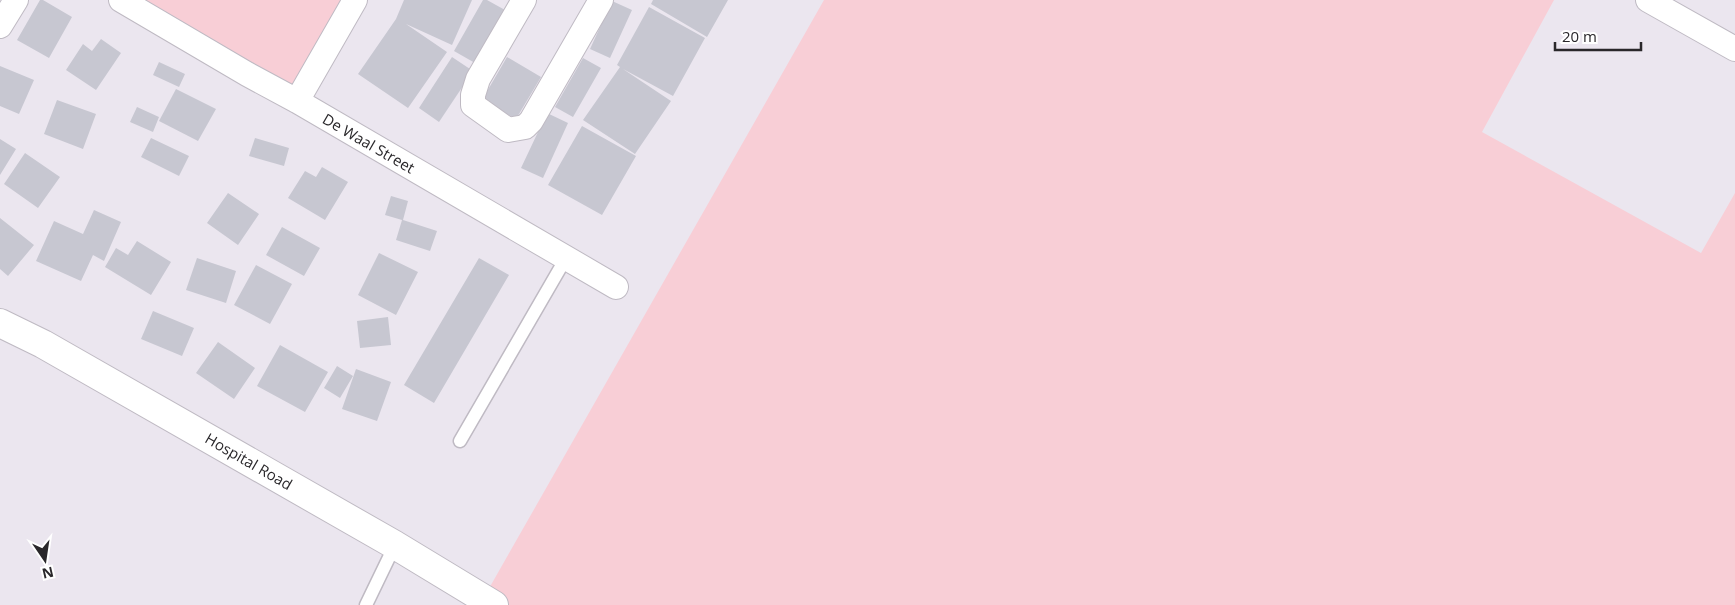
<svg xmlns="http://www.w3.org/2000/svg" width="1735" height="605" font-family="'Open Sans',sans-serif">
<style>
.green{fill:#f8ced6}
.building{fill:#c7c7d1}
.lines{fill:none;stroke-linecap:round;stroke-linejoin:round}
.lane-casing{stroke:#bfbac3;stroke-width:15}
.street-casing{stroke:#bfbac3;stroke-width:26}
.secondary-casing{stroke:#bfbac3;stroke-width:30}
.lane{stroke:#fff;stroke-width:12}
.street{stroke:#fff;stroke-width:24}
.secondary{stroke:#fff;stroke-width:28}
.labels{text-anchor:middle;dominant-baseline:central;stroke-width:4.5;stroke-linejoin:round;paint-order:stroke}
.street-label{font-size:15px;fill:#29272a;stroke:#fff}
</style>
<rect width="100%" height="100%" fill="#ebe6ef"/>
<path class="green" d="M138,0H348L298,90Z
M824,0H1554L1482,132L1701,253L1735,193V605H493L483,599Z"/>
<path class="building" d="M40,0H43L72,17L49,58L17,40Z
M404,0H472L452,45L406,24L447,52L408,108L358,74L396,19Z
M483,0H487L505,10L475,63L454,51Z
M653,0H728L707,37L651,4Z
M612,1L632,10L610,58L590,49Z
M649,7L705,38L673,96L623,69L671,101L635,154L583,120L620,67L617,65Z
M101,39L121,53L96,90L66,70L83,44L92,51Z
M452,57L473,71L439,122L419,108Z
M507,57L541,77L516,119L482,100Z
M583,58L601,68L573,117L555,107Z
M159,62L185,74L179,87L153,75Z
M0,66L34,80L19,114L0,106Z
M176,89L216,109L198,141L159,121Z
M57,100L96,114L83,149L44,134Z
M137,107L159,117L153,132L130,122Z
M547,113L568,123L543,178L521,168Z
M582,126L636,156L602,215L548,185Z
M151,138L189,156L179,176L141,157Z
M255,138L289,148L284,166L249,156Z
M0,139L16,149L0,175Z
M25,153L60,177L38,208L4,184Z
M322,167L348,182L325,220L288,198L305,171L316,177Z
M228,193L259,214L238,245L207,223Z
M391,196L408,201L403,220L437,231L430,251L396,240L402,220L385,215Z
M94,210L121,222L104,261L93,255L81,281L36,261L54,221L83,234Z
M0,218L34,245L8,276L0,269Z
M282,227L320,248L304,276L266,255Z
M137,241L171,262L151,295L105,267L116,248L128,255Z
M379,253L418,272L396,315L358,295Z
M197,258L236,271L226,303L186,290Z
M479,258L509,275L434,403L404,385Z
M256,265L292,284L270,324L234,305Z
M153,311L194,328L182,356L141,339Z
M388,317L391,345L360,348L357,321Z
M218,342L255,368L234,399L196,373Z
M280,345L328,372L305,412L257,386Z
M337,366L353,376L340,398L324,388Z
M356,369L391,382L377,421L342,409Z"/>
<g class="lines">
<g class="lane-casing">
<path id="lane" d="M460,441L566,258
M366,605L395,545"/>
</g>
<g class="street-casing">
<path id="street" d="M121,0L247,74L297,101L616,287
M524,0L478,79L473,95V105L508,130L525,127L531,121L601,0
M1648,0L1735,49
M0,26L16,0
M297,101L355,0"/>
</g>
<g class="secondary-casing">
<path id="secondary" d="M0,323L43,344L395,545L494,605"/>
</g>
<use href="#lane" class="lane"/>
<use href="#street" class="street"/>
<use href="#secondary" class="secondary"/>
</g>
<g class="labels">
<g class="street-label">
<text transform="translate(369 143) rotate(30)">De Waal Street</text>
<text transform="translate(249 461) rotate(30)">Hospital Road</text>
</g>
</g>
<g transform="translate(45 560) rotate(167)" stroke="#ffffff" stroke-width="4" paint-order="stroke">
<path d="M0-4L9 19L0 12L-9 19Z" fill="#29272a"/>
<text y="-8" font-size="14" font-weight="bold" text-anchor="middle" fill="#29272a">N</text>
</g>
<path d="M1555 42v8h86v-8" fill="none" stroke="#29272a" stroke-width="2.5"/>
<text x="1562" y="42" font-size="15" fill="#29272a" stroke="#ffffff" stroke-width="4" paint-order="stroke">20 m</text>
</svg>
